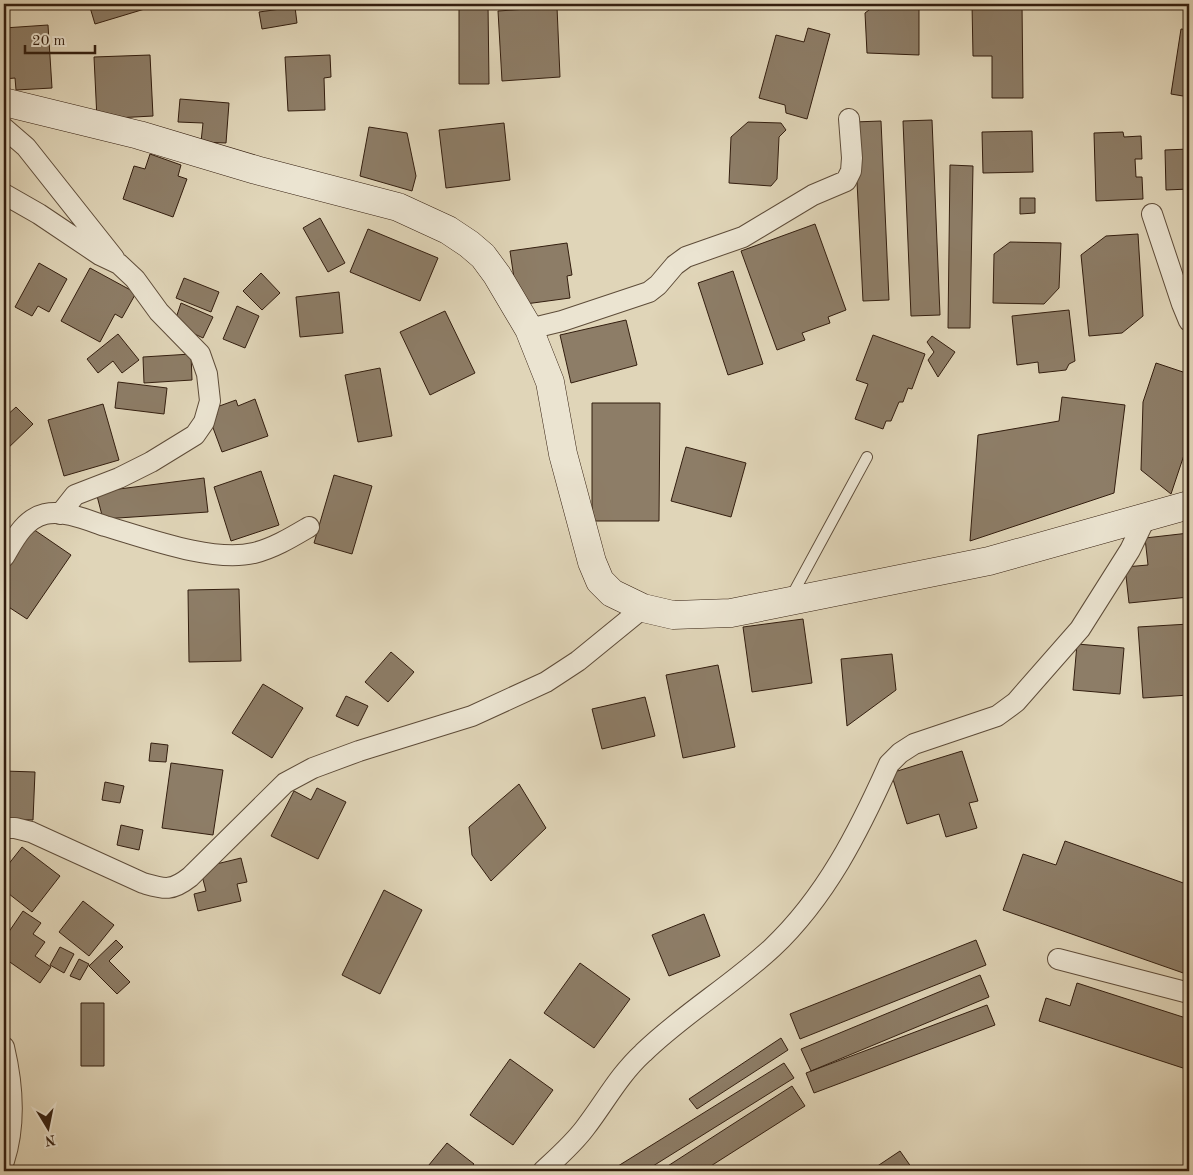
<svg xmlns="http://www.w3.org/2000/svg" width="1193" height="1175" font-family="'Old Standard TT',serif">
<style>
.building{fill:#8d7d67;stroke:#331e0f}
.lines{fill:none;stroke-linecap:round;stroke-linejoin:round}
.lane-casing{stroke:#5e4c39;stroke-width:12}
.street-casing{stroke:#5e4c39;stroke-width:22}
.secondary-casing{stroke:#331e0f;stroke-width:29}
.lane{stroke:#ebe4d1;stroke-width:10}
.street{stroke:#ebe4d1;stroke-width:20}
.secondary{stroke:#ebe4d1;stroke-width:28}
</style>
<rect width="100%" height="100%" fill="#e0d5b8"/>
<filter id="stains"><feTurbulence type="fractalNoise" baseFrequency=".004" numOctaves="4"/><feColorMatrix values="0 0 0 0 .2 0 0 0 0 .09 0 0 0 0 .02 0 0 0 .5 -.17"/></filter>
<radialGradient id="worn" r=".72"><stop offset=".6" stop-color="#630" stop-opacity="0"/><stop offset="1" stop-color="#630" stop-opacity=".3"/></radialGradient>
<path class="building" d="M89,4H147L148,8L95,24Z
M341,4H369L342,8Z
M459,4H488L489,84H459Z
M877,4L919,8V55L867,53L865,13Z
M972,4H1022L1023,98H992V56H973Z
M1065,4H1104L1103,7Z
M1189,4V18L1185,16Z
M295,7L297,23L262,29L259,12Z
M557,7L560,77L502,81L498,11Z
M48,25L52,88L16,90L15,78L4,79V28Z
M808,28L830,34L807,119L786,113L785,105L759,98L776,35L804,42Z
M1181,29L1189,30V97L1171,94Z
M150,55L153,116L97,119L94,57Z
M330,55L331,77L324,78L325,110L288,111L285,57Z
M180,99L229,103L226,143L201,142L203,123L178,122Z
M932,120L940,315L911,316L903,121Z
M881,121L889,300L863,301L854,122Z
M748,122L781,123L786,130L779,137L777,179L771,186L729,183L731,137Z
M504,123L510,180L446,188L439,130Z
M369,127L407,133L416,176L412,191L360,176Z
M1032,131L1033,172L983,173L982,132Z
M1123,132L1124,137L1141,136L1142,159H1135L1136,177H1142L1143,199L1096,201L1094,133Z
M1189,149V189L1166,190L1165,150Z
M150,154L181,165L178,176L187,179L173,217L123,199L134,166L145,169Z
M950,165L973,166L970,328H948Z
M1020,198H1035V213L1020,214Z
M320,218L345,263L328,272L303,228Z
M815,224L846,310L828,317L830,323L802,333L805,340L777,350L741,251Z
M368,229L438,258L420,301L350,272Z
M1138,234L1143,316L1122,333L1089,336L1081,255L1106,236Z
M1010,242L1061,243L1059,288L1044,304L993,303L994,254Z
M567,243L572,275L567,276L570,298L518,305L510,251Z
M39,263L67,279L49,312L38,306L32,316L15,307Z
M90,268L136,293L122,318L115,314L100,342L61,321Z
M733,271L763,364L728,375L698,283Z
M261,273L280,293L262,310L243,291Z
M184,278L219,292L211,312L176,298Z
M339,292L343,333L300,337L296,297Z
M181,303L213,317L203,338L174,324Z
M237,306L259,316L245,348L223,339Z
M1069,310L1075,361L1069,364L1066,370L1039,373L1038,362L1017,365L1012,316Z
M445,311L475,373L430,395L400,332Z
M626,320L637,365L571,383L560,335Z
M118,334L139,360L122,373L113,361L98,373L87,359Z
M873,335L925,354L912,389L908,388L903,402H899L891,421H886L883,429L855,419L868,384L856,380Z
M932,336L955,352L938,377L928,360L934,352L927,342Z
M191,354L192,380L144,383L143,357Z
M1156,363L1189,374V440L1171,494L1141,470L1143,402Z
M380,368L392,436L358,442L345,375Z
M118,382L167,388L164,414L115,408Z
M1062,397L1125,405L1114,493L970,541L978,435L1059,421Z
M255,399L268,436L222,452L209,417L217,415L214,408L236,400L238,406Z
M592,403H660L659,521H592Z
M103,404L119,460L64,476L48,420Z
M16,407L33,424L4,452V418Z
M686,447L746,463L731,517L671,501Z
M4,459L10,465L4,472Z
M261,471L279,525L231,541L214,487Z
M334,475L372,486L352,554L314,543Z
M204,478L208,512L103,519L96,492Z
M33,529L71,555L27,619L4,604V571Z
M1189,533V597L1129,603L1125,567L1148,565L1145,538Z
M239,589L241,661L189,662L188,590Z
M803,619L812,683L752,692L743,627Z
M1189,624V695L1143,698L1138,627Z
M1077,644L1124,648L1120,694L1073,690Z
M391,652L414,672L388,702L365,682Z
M892,654L896,690L847,726L841,659Z
M718,665L735,747L683,758L666,675Z
M263,684L303,708L272,758L232,733Z
M346,696L368,706L358,726L336,716Z
M645,697L655,736L602,749L592,709Z
M151,743L168,745L166,762L149,761Z
M962,751L978,801L969,803L977,828L946,837L939,814L907,824L891,773Z
M171,763L223,770L213,835L162,828Z
M4,771L35,772L33,820L4,819Z
M105,782L124,786L120,803L102,800Z
M519,784L546,828L491,881L472,855L469,827Z
M317,788L346,802L318,859L271,836L294,791L311,800Z
M121,825L143,830L139,850L117,845Z
M1065,841L1189,885V975L1003,910L1023,854L1056,865Z
M22,847L60,876L32,912L4,890V870Z
M241,858L247,882L237,884L241,901L198,911L194,894L206,891L200,868Z
M384,890L422,910L380,994L342,975Z
M83,901L114,925L89,956L59,932Z
M23,911L41,923L33,934L45,942L35,956L51,967L40,983L4,958V939Z
M704,914L720,956L669,976L652,935Z
M116,940L123,947L109,961L130,982L117,994L89,966Z
M976,940L986,965L800,1039L790,1014Z
M60,947L74,954L64,973L50,965Z
M79,959L89,964L80,980L70,976Z
M580,963L630,999L594,1048L544,1013Z
M980,975L989,997L811,1071L801,1049Z
M1077,983L1189,1019V1070L1039,1021L1046,998L1070,1006Z
M81,1003H104V1066H81Z
M987,1005L995,1025L814,1093L806,1073Z
M781,1038L788,1050L697,1109L689,1099Z
M510,1059L553,1090L513,1145L470,1115Z
M784,1063L794,1078L645,1171H610Z
M792,1086L805,1106L703,1171H660Z
M447,1143L474,1164L468,1171H424Z
M900,1151L914,1171H870Z"/>
<g class="lines">
<g class="lane-casing">
<path id="lane" d="M791,597L867,457"/>
</g>
<g class="street-casing">
<path id="street" d="M4,128L26,147L114,258
M4,194L39,214L100,255L119,264L135,279L159,312L200,354L207,374L210,401L204,422L195,435L151,462L119,478L75,495L60,514
M1152,214L1182,304L1189,321
M529,329L562,321L649,292L658,285L675,265L686,257L743,237L813,195L846,181L851,171L852,158L849,119
M4,557C14,540 24,519 45,514C65,510 87,520 105,526C146,538 213,563 254,553C274,548 292,537 309,527
M4,828H15L31,832L143,883C164,889 171,892 190,877L285,783L313,768L359,751L472,716L546,682L578,661L643,608
M1058,959L1189,993
M4,1047C13,1085 16,1124 4,1161
M543,1171C558,1157 573,1144 585,1128C605,1102 619,1075 643,1053C683,1014 731,986 772,948C826,897 859,831 889,764L900,753L914,744L997,716L1016,702L1080,629L1130,550L1146,517"/>
</g>
<g class="secondary-casing">
<path id="secondary" d="M4,102L139,135L256,170L398,207L448,230L469,244L483,256L497,275L529,329L550,382L563,454L592,562L600,581L612,593L643,608L673,615L731,613L989,561L1189,505"/>
</g>
<use href="#lane" class="lane"/>
<use href="#street" class="street"/>
<use href="#secondary" class="secondary"/>
</g>
<rect width="1193" height="1175" fill="none" stroke="#e0d5b8" stroke-width="20"/>
<rect x="5" y="5" width="1183" height="1165" fill="none" stroke="#331e0f" stroke-width="2.5"/>
<rect x="10" y="10" width="1173" height="1155" fill="none" stroke="#331e0f"/>
<g transform="translate(48 1128) rotate(170)" stroke="#ebe4d1" stroke-width="4" paint-order="stroke">
<path d="M0-4L9 19L0 12L-9 19Z" fill="#331e0f"/>
<text y="-8" font-size="14" font-weight="bold" text-anchor="middle" fill="#331e0f">N</text>
</g>
<path d="M25 45v8h70v-8" fill="none" stroke="#331e0f" stroke-width="2.5"/>
<text x="32" y="45" font-size="15" fill="#331e0f" stroke="#ebe4d1" stroke-width="4" paint-order="stroke">20 m</text>
<rect width="100%" height="100%" filter="url(#stains)"/>
<rect width="100%" height="100%" fill="url(#worn)"/>
</svg>
